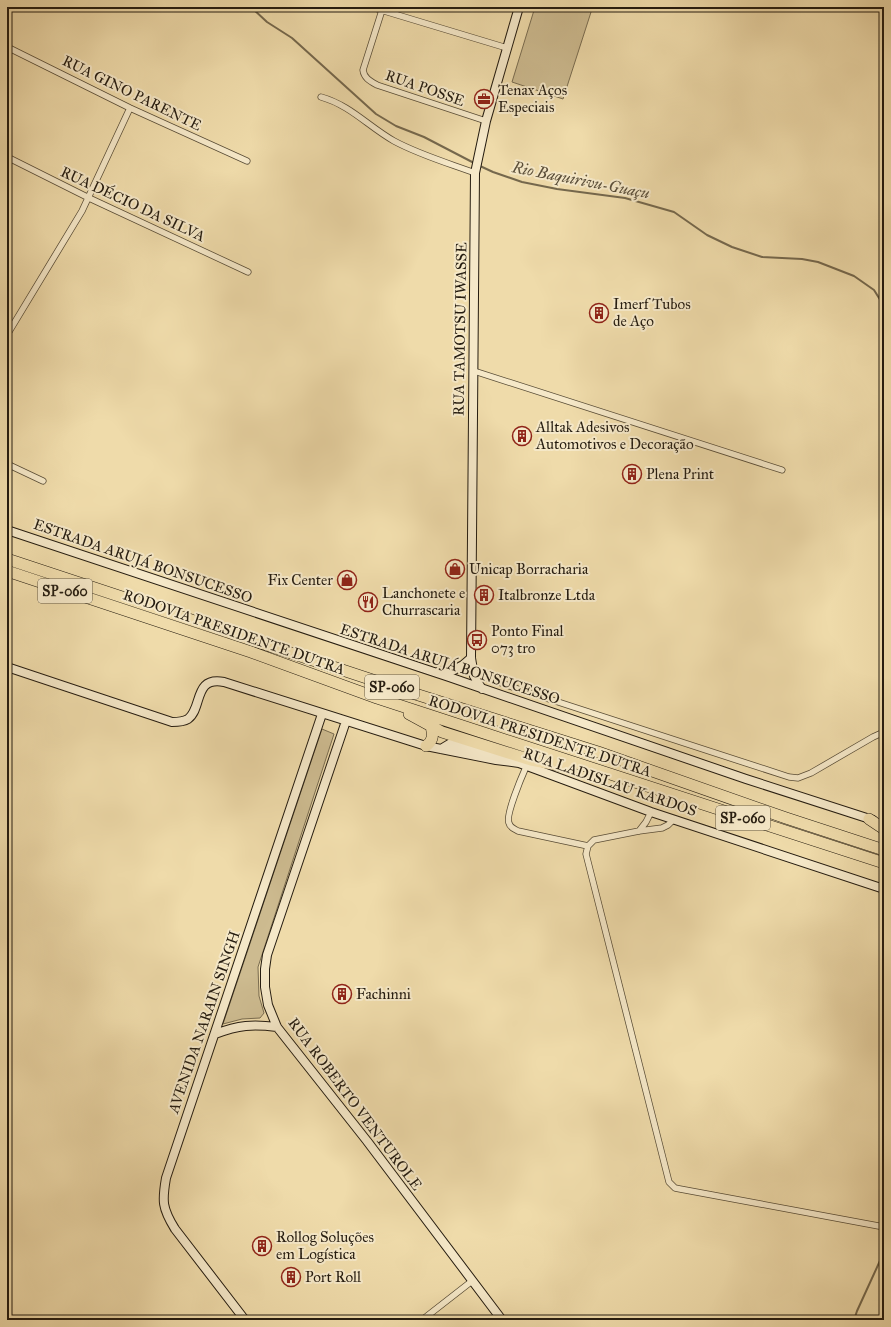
<svg xmlns="http://www.w3.org/2000/svg" width="891" height="1327" font-family="'IM FELL Great Primer',serif">
<style>
.green{fill:#cdbb90;stroke:#796c50}
.lines{fill:none;stroke-linecap:round;stroke-linejoin:round}
.stream{stroke:#75684d;stroke-width:2}
.street-casing{stroke:#584c36;stroke-width:7}
.secondary-casing{stroke:#251c10;stroke-width:10}
.highway-casing{stroke:#251c10;stroke-width:12}
.street{stroke:#f5e8c8;stroke-width:5.5}
.secondary{stroke:#f5e8c8;stroke-width:8}
.highway{stroke:#efdbaa;stroke-width:11}
.labels{text-anchor:middle;dominant-baseline:central;stroke-width:4;stroke-linejoin:round;paint-order:stroke}
.shield{fill:#f5e8c8;stroke:#635947;stroke-width:1}
.shield-label{font-size:14px;font-weight:bold;fill:#251c10}
.street-label{font-size:15px;fill:#251c10;stroke:#f5e8c8}
.poi-label{font-size:15px;fill:#251c10;stroke:#f5e8c8;text-anchor:start}
.water-label{font-size:16px;font-style:italic;fill:#5a4e39;stroke:#f5e8c8}
</style>
<rect width="100%" height="100%" fill="#efdbaa"/>
<filter id="stains"><feTurbulence type="fractalNoise" baseFrequency=".005" numOctaves="4"/><feColorMatrix values="0 0 0 0 .2 0 0 0 0 .09 0 0 0 0 .02 0 0 0 .5 -.17"/></filter>
<radialGradient id="worn" r=".72"><stop offset=".6" stop-color="#630" stop-opacity="0"/><stop offset="1" stop-color="#630" stop-opacity=".3"/></radialGradient>
<path class="green" d="M535,7H586L592,9L563,99L512,82Z
M322,729L334,734L258,967L259,996L264,1013L260,1018L242,1019L223,1024Z"/>
<g class="lines">
<path class="stream" d="M251,7L267,22L292,38L376,114L396,126L424,137L476,164
M480,166L493,172L522,182L557,189L625,198L674,212L707,235L732,247L762,257L802,259L818,262L854,276L874,290L884,306
M854,1320L857,1311L884,1252"/>
<g class="street-casing">
<path id="street" d="M371,7L507,48
M383,7L363,70C364,78 370,81 377,85L486,121
M7,47L130,108L247,161
M321,97C350,105 369,127 394,141C420,155 448,163 475,173
M7,157L89,198L248,272
M7,335L82,211L130,108
M474,371L782,470
M7,464L43,481
M473,670L477,674L515,688L789,777L798,778L811,773L873,737L884,732
M526,767C522,776 505,816 509,823C510,828 515,829 518,831L588,846
M673,820L668,825L662,828L639,831L594,840L588,846L586,854L669,1182L675,1188L680,1189L884,1227
M639,831L646,822L651,812
M422,1320L472,1281"/>
</g>
<g class="secondary-casing">
<path id="secondary" d="M7,530L449,677L746,779L873,820
M7,667L172,722C177,722 183,722 188,719C203,708 193,676 224,682L426,746L496,760L519,763L651,812L884,889
M438,672L452,671L463,665L471,658
M482,689L474,676L471,658L475,173L486,121L519,7
M346,721L267,955L265,969V987L268,1005L277,1027L367,1141L502,1320
M441,749L451,743L503,757
M215,1034C239,1025 252,1024 277,1027
M245,1320L175,1229C162,1208 162,1201 166,1178L322,714"/>
</g>
<g class="highway-casing">
<path id="highway" d="M7,559L409,692L598,752L786,818L884,850
M7,571L251,652L377,698L484,733L884,863
M409,714L442,732L531,760L568,767
M426,746C434,740 433,735 431,726
M869,819L884,829"/>
</g>
<use href="#street" class="street"/>
<use href="#secondary" class="secondary"/>
<use href="#highway" class="highway"/>
</g>
<defs>
<g id="office-ring" transform="scale(1)"><circle r="9.5" fill="#f5e8c8" stroke="#8f2418" stroke-width="1.5"/><path d="M-6-3h4V-5.5h4V-3h4V5H-6ZM-1-4.5V-3h2v-1.5ZM-6 0V1H6V0Z" fill="#8f2418"/></g>
<g id="building-ring" transform="scale(1)"><circle r="9.5" fill="#f5e8c8" stroke="#8f2418" stroke-width="1.5"/><path d="M-4-6H4V6H1V3H-1V6H-4ZM-2.5-4.3h1.7v1.8h-1.7ZM.8-4.3h1.7v1.8H.8ZM-2.5-1h1.7V.8h-1.7ZM.8-1h1.7V.8H.8Z" fill="#8f2418"/></g>
<g id="shop-ring" transform="scale(1)"><circle r="9.5" fill="#f5e8c8" stroke="#8f2418" stroke-width="1.5"/><path d="M-5-2.5h2.3a2.7 3.5 0 0 1 5.4 0H5L5.5 6h-11ZM-1.5-2.5h3a1.5 2.3 0 0 0-3 0Z" fill="#8f2418"/></g>
<g id="restaurant-ring" transform="scale(1)"><circle r="9.5" fill="#f5e8c8" stroke="#8f2418" stroke-width="1.5"/><path d="M-5-6h1v4h1v-4h1v4h1v-4h1v5L-1.5 .5V6h-2V.5L-5-1ZM5-6V6H3V1.5H1.5Q1.5-4 5-6Z" fill="#8f2418"/></g>
<g id="bus-ring" transform="scale(1)"><circle r="9.5" fill="#f5e8c8" stroke="#8f2418" stroke-width="1.5"/><path d="M-5-6H5V4H4V6H2V4H-2V6H-4V4H-5ZM-3.5-4V0h7V-4ZM-3.5 1.2v1.5H-2V1.2ZM2 1.2v1.5H3.5V1.2Z" fill="#8f2418"/></g>
</defs>
<g fill-rule="evenodd">
<use href="#office-ring" x="484" y="99"/>
<use href="#building-ring" x="599" y="313"/>
<use href="#building-ring" x="522" y="436"/>
<use href="#building-ring" x="632" y="474"/>
<use href="#shop-ring" x="455" y="569"/>
<use href="#shop-ring" x="347" y="580"/>
<use href="#building-ring" x="484" y="595"/>
<use href="#restaurant-ring" x="368" y="602"/>
<use href="#bus-ring" x="477" y="640"/>
<use href="#building-ring" x="342" y="994"/>
<use href="#building-ring" x="262" y="1246"/>
<use href="#building-ring" x="291" y="1277"/>
</g>
<g class="labels">
<g class="shield">
<rect x="38" y="579" width="54" height="24" rx="3"/>
<rect x="365" y="675" width="54" height="24" rx="3"/>
<rect x="716" y="806" width="54" height="24" rx="3"/>
</g>
<g class="shield-label">
<text x="65" y="591">SP-060</text>
<text x="392" y="687">SP-060</text>
<text x="743" y="818">SP-060</text>
</g>
<g class="street-label">
<text transform="translate(425 88) rotate(19)">RUA POSSE</text>
<text transform="translate(132 93) rotate(26)">RUA GINO PARENTE</text>
<text transform="translate(133 204) rotate(25)">RUA DÉCIO DA SILVA</text>
<text transform="translate(460 329) rotate(-89)">RUA TAMOTSU IWASSE</text>
<text transform="translate(143 561) rotate(19)">ESTRADA ARUJÁ BONSUCESSO</text>
<text transform="translate(234 632) rotate(19)">RODOVIA PRESIDENTE DUTRA</text>
<text transform="translate(450 664) rotate(18)">ESTRADA ARUJÁ BONSUCESSO</text>
<text transform="translate(540 736) rotate(18)">RODOVIA PRESIDENTE DUTRA</text>
<text transform="translate(610 782) rotate(19)">RUA LADISLAU KARDOS</text>
<text transform="translate(204 1022) rotate(-71)">AVENIDA NARAIN SINGH</text>
<text transform="translate(355 1104) rotate(53)">RUA ROBERTO VENTUROLE</text>
</g>
<g class="poi-label">
<text x="498" y="90">Tenax Aços<tspan x="498" dy="17">Especiais</tspan></text>
<text x="613" y="304">Imerf Tubos<tspan x="613" dy="17">de Aço</tspan></text>
<text x="536" y="427">Alltak Adesivos<tspan x="536" dy="17">Automotivos e Decoração</tspan></text>
<text x="646" y="474">Plena Print</text>
<text x="469" y="569">Unicap Borracharia</text>
<text x="333" y="580" text-anchor="end">Fix Center</text>
<text x="382" y="593">Lanchonete e<tspan x="382" dy="17">Churrascaria</tspan></text>
<text x="498" y="595">Italbronze Ltda</text>
<text x="491" y="631">Ponto Final<tspan x="491" dy="17">073 tro</tspan></text>
<text x="356" y="994">Fachinni</text>
<text x="276" y="1237">Rollog Soluções<tspan x="276" dy="17">em Logística</tspan></text>
<text x="305" y="1277">Port Roll</text>
</g>
<g class="water-label">
<text transform="translate(581 180) rotate(11)">Rio Baquirivu-Guaçu</text>
</g>
</g>
<rect width="891" height="1327" fill="none" stroke="#efdbaa" stroke-width="24"/>
<rect x="8" y="8" width="875" height="1311" fill="none" stroke="#251c10" stroke-width="2"/>
<rect x="12" y="12" width="867" height="1303" fill="none" stroke="#251c10"/>
<rect width="100%" height="100%" filter="url(#stains)"/>
<rect width="100%" height="100%" fill="url(#worn)"/>
</svg>
